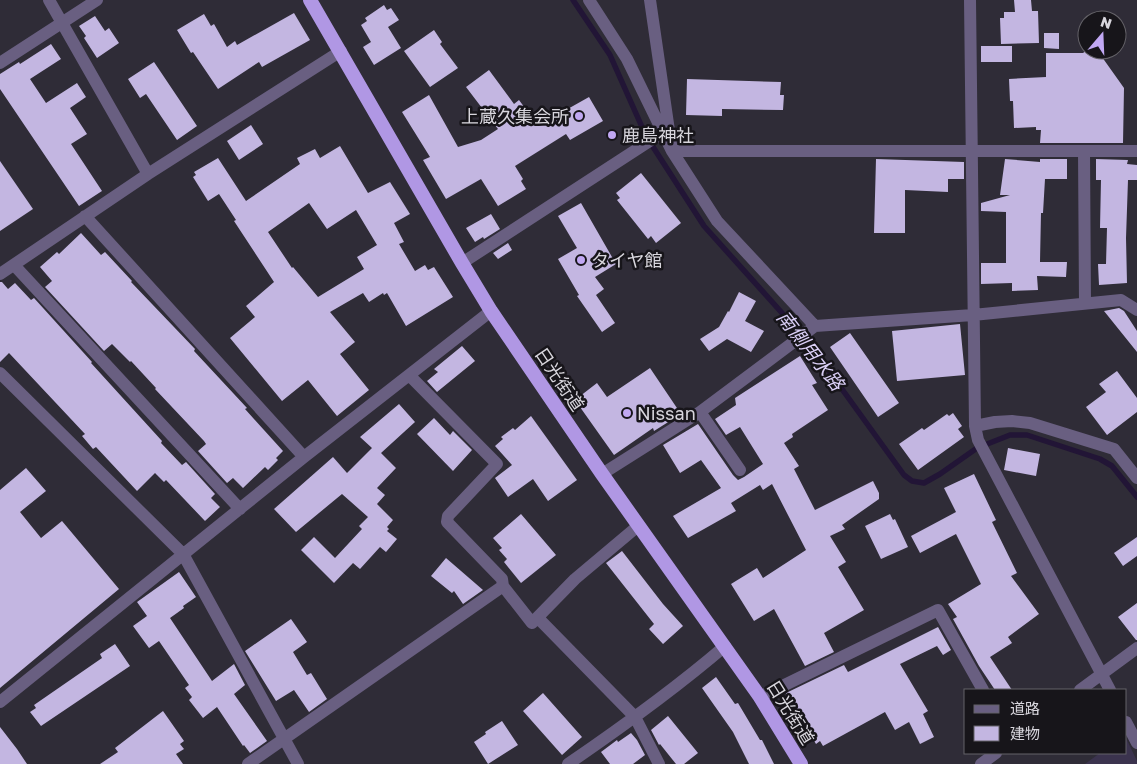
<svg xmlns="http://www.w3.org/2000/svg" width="1137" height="764" font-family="'Golos Text','Noto Sans JP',sans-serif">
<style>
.green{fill:#3b334e}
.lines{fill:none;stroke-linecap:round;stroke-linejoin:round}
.stream{stroke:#221536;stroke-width:5.5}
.building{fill:#c3b6e1;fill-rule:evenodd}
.minor{stroke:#695f81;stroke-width:12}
.trunk{stroke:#b097e4;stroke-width:14}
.poi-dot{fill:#c1a8f3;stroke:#17151a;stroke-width:2}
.labels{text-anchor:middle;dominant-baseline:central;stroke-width:5;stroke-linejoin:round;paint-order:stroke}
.poi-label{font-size:18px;fill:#d8d6dd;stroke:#17151a;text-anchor:start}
.street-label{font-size:18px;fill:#d8d6dd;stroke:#17151a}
.water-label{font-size:19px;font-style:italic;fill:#dacff6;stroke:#17151a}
</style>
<rect width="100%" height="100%" fill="#2f2c37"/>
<path class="green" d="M1126,738L1137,761V764H1085L1100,753H1126Z"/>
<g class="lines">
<path class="stream" d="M573,0L610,55L646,136L704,226L808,342L904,475L912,481L924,483L940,474L977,448L1010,435H1027L1100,459L1112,466L1137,497"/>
</g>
<path class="building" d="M1014,0H1031L1032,11H1038L1039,43L1001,44L1000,18H1004V12H1015Z
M384,5L387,10L391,8L399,20L388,27L401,48L374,65L363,47L371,42L361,25L367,21L365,18Z
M294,13L310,40L262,67L259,62L218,89L193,52L191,53L177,30L204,14L211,26L214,24L227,47L235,41L237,45Z
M95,16L105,31L109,28L119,43L97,58L84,38L86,36L79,26Z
M434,30L442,42L440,44L458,68L430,87L404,51Z
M1044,33H1059V49L1044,48Z
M51,44L61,59L30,79L46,103L77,83L86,97L70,108L87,134L71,144L102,191L79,206L0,89V74L19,62L20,64Z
M981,46H1012V62H981Z
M1087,50H1097L1124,88L1123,143H1040L1041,130H1036V127L1014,128L1013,101H1010L1009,79L1046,77V53H1083Z
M154,62L197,126L177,140L146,94L140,98L128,79Z
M489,70L514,104L519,100L536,123L539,122L541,124L589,97L603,121L570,140L566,134L515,166L523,179L521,181L526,189L498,206L481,179L446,199L423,160L430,157L402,112L429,95L458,147L481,140L498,129L466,87Z
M687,79L781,82L780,95H784L783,110L722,109V116L686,115Z
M251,125L263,144L239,160L227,141Z
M340,146L368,193L390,182L410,214L394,223L404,242L399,244L415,271L425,265L428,270L434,267L453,297L406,326L387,293L384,295L383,293L369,302L363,293L330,312L355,342L340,354L369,390L337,416L308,380L282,401L230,338L255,317L246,306L274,282L234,221L236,220L219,194L208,201L193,177L196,175L194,172L218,158L246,201L300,164L297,158L315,149L320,158ZM309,203L327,229L356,210L377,245L357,257L364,269L318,297L293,267L292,268L268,232Z
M876,159L964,162V179H948V192L905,190V233H874Z
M1005,159L1040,162V159H1067V179H1045L1043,213H1041L1040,262H1067L1066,277L1037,276L1038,290L1012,291V283L981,284V263H1006V212L981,211V203L1010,195H1000Z
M1096,159L1128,160L1127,164L1137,165V180H1128L1126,238L1127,283L1099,285L1098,264H1106L1107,228H1100L1101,180H1096Z
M0,161L33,209L0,231Z
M641,173L681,223L656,243L651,236L648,239L617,200L620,198L616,193Z
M581,203L616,264L595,277L604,289L596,295L615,323L602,332L577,296L579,295L558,259L577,248L558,216Z
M491,214L500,229L484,239L483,237L475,242L466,228Z
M81,233L101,255L105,252L132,281L131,282L195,349L194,351L247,408L245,409L283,451L276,458L278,460L268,470L265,467L243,488L233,478L227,483L198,451L206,444L204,441L155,389L156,388L131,361L130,362L112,344L104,351L45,287L52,281L40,267L57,252L59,254Z
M508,243L512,250L498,259L493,253Z
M0,282H2L8,289L15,283L31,300L34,298L92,362L91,363L162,441L161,443L182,465L186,462L215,494L211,498L220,507L205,521L166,480L164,482L155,473L137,491L96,447L93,449L82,436L85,434L9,353L0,362Z
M739,292L756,301L745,321L764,331L751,352L727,339L709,351L700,339L719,327L728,311L729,312Z
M1119,308L1124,311L1137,331V352L1104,311Z
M960,324L965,375L897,381L892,331Z
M850,333L899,403L878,417L830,347Z
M462,346L475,361L437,392L427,381L438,372L434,369Z
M800,356L817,383L812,385L828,410L792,434L793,437L784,443L799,466L794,469L815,510L873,481L879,493V499L842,525L845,529L830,536L846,562L838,567L864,610L824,633L834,652L805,666L774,609L754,621L731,584L757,568L763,578L806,550L772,484L763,490L760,485L731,503L736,511L688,538L673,516L721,488L701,460L680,473L663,445L698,424L733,475L738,480L744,477L763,464L740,427L726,435L715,419L736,405L735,398Z
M650,368L681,414L654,431L653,428L614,455L575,400L597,383L607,397Z
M1117,371L1137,398V412L1107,435L1086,407L1106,392L1099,384Z
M399,404L415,422L381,453L396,468L377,488L385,495L377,504L393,520L387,527L389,529L387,531L397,539L386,552L380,547L360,569L353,563L334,583L301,550L314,537L335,558L362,529L359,526L368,517L342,494L296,532L274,509L333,457L347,473L372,448L360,437Z
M953,413L962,426L958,429L964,437L918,470L899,444L922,428L924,430L947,414L949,416Z
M531,416L577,480L548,501L533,479L508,497L495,478L512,465L495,446L503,439L501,437L513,428L515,430Z
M434,418L450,435L453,431L472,450L453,471L417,434Z
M1008,448L1040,454L1036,476L1004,470Z
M26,468L46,491L20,512L41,538L62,521L119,589L0,688V490Z
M974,474L996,520L992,522L1017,573L1011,576L1039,614L1008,637L1012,643L990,657L1012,690H995L979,666L953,619L957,617L948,604L981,584L956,534L920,553L911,536L956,512L944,488Z
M521,514L556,555L521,583L504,562L507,559L499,550L502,548L493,538Z
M890,514L893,520L895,519L908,547L881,559L865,526Z
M1137,537V556L1123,566L1114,553Z
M622,551L663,604L683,626L663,644L649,629L654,624L606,563Z
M446,558L483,590L463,604L454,591L452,593L431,576Z
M179,572L196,597L183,606L184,608L170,618L212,681L234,664L245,685L234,694L267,741L250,753L244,745L243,746L217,707L203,718L189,700L192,697L185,688L189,685L159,641L149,648L133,626L147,616L137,602Z
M1137,603V640H1136L1118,617Z
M291,619L307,642L293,652L307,675L311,673L327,699L309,712L294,690L276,701L245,651Z
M938,627L951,650L943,655L937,646L900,664L928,711L923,714L934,737L920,744L909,722L895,730L885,712L823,746L820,741L816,744L786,693L844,665L848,672Z
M115,644L130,666L41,726L30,712L36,708L34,705L102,658L100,654Z
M716,677L735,704L738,703L760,740H762L774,764H749L733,732L702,688Z
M543,693L582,737L562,755L523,711Z
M163,711L184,741L180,744L184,749L176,754L183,764H100L118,752L115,748Z
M668,716L698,753L684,764H676L660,744L659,745L651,730Z
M502,721L518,745L488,764L474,742L486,734L485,732Z
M0,727L17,749L27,764H0Z
M631,733L637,740L645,755L633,764H610L601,752L617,740L618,742Z"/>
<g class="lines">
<path class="minor" d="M49,0L148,174
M589,0L627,59L672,151H1137
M650,0L672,151L717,221L815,326L973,315L1121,300L1137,310
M970,0L975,426L978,440L1110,690
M0,63L97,0
M1084,151L1085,303
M85,216L304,457
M462,263L662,133
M14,265L240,509
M0,274L148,174L341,51
M0,373L183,554L298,764
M409,375L497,464L448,516L447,522L502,579L503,586
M700,412L740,470
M975,426L995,422L1012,421L1030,423L1114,449L1137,478
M602,474L700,412L815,326
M538,618L635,717L659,764
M1080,690L1137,648
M760,697L938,610L983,690
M0,702L304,457L491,311
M1126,722L1137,743
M248,764L503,586L532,623L575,579L638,526
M568,764C622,727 675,689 725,646
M981,764L996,753"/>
<path class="trunk" d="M310,0L462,263L491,311L602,474L760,697L801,764"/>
</g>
<g class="poi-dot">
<circle cx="579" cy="116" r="5"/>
<circle cx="612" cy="135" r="5"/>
<circle cx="581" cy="260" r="5"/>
<circle cx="627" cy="413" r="5"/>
</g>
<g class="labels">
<g class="poi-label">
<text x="569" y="116" text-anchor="end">上蔵久集会所</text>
<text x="622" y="135">鹿島神社</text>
<text x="591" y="260">タイヤ館</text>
<text x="637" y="413">Nissan</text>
</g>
<g class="street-label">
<text transform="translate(560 379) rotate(56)">日光街道</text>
<text transform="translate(791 712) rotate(58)">日光街道</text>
</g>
<g class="water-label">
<text transform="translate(811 350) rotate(52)">南側用水路</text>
</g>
</g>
<rect x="964" y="689" width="162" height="65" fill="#17151a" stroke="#646268"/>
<rect x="974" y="705" width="25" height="8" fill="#695f81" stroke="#646268"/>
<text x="1010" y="714" font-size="15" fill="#d8d6dd">道路</text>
<rect x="974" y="726" width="25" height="15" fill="#c3b6e1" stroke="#646268"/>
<text x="1010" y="739" font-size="15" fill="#d8d6dd">建物</text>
<g transform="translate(1102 35) rotate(19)"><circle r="24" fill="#17151a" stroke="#646268"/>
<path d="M0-4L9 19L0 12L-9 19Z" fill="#c1a8f3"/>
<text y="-8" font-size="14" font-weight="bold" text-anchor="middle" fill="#d8d6dd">N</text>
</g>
</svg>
